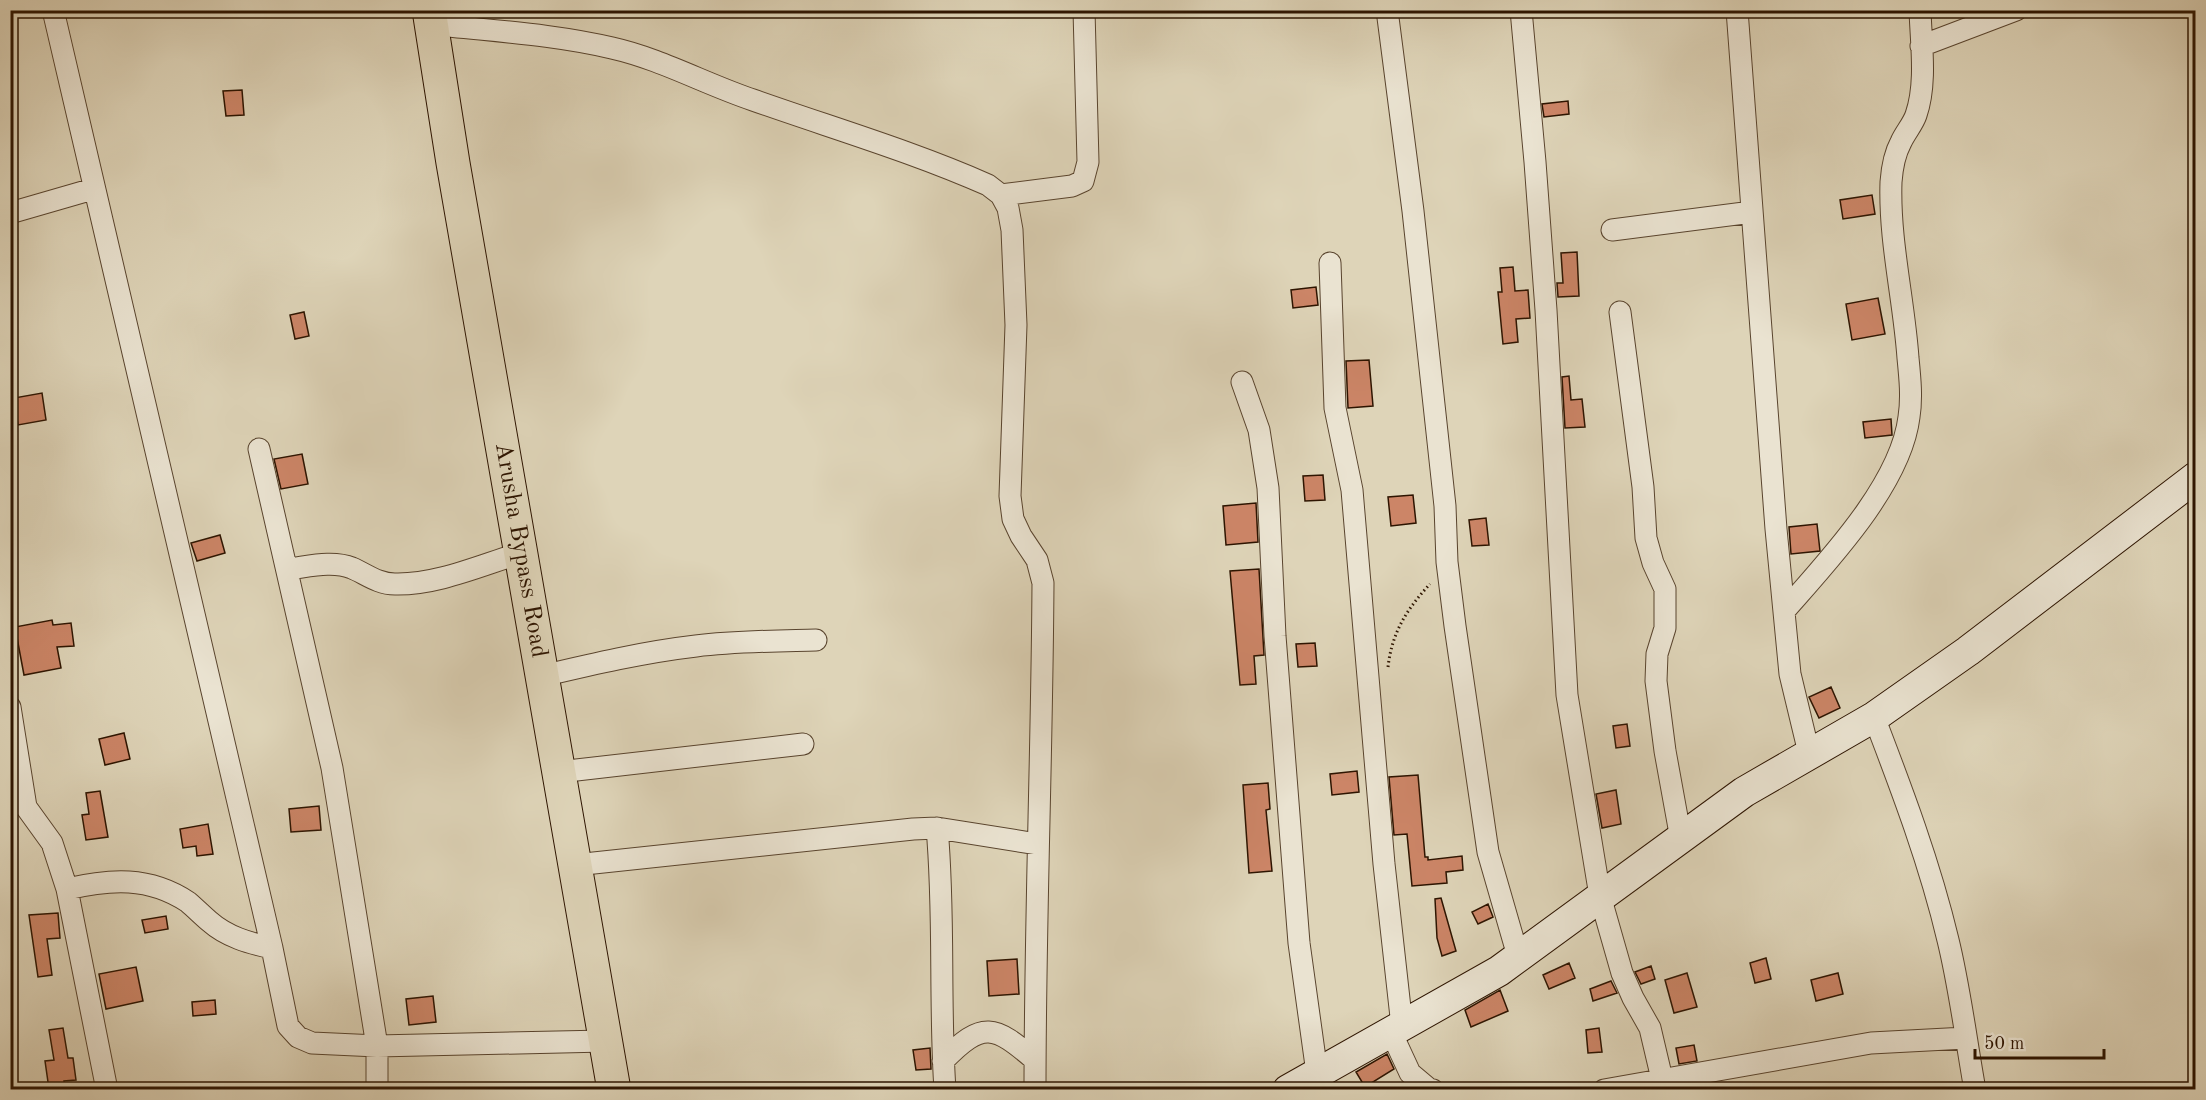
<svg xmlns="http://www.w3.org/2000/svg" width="2206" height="1100" font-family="'Old Standard TT',serif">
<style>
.building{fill:#cc8567;stroke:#2d1400;stroke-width:1.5}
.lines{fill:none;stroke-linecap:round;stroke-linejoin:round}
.street-casing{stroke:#59442e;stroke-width:23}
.secondary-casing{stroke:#2d1400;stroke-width:32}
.primary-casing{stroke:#2d1400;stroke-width:35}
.path{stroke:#2d1400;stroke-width:3;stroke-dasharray:1.5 3;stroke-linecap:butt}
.street{stroke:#eae3d1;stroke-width:21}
.secondary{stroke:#eae3d1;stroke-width:30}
.primary{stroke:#ded4b8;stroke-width:33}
.labels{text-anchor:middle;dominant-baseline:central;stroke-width:6;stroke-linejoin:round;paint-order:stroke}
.street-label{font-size:24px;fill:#2d1400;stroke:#eae3d1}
</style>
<rect width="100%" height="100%" fill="#ded4b8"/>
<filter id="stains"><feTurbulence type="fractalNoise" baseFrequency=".00333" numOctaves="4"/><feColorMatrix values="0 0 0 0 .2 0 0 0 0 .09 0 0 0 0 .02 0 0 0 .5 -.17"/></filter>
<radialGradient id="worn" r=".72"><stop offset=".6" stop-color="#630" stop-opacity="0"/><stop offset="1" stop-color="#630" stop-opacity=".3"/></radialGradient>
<path class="building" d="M242,90L244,115L226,116L223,91Z
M1568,101L1569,114L1544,117L1542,104Z
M1872,195L1875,214L1843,219L1840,200Z
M1577,252L1579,296L1558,297L1557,283H1563L1561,253Z
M1513,267L1515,291L1528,290L1530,318L1516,319L1518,342L1503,344L1498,292H1502L1500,268Z
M1316,287L1318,305L1293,308L1291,290Z
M1878,298L1885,334L1852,340L1846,304Z
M304,312L309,336L295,339L290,315Z
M1369,360L1373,406L1348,408L1346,361Z
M1569,376L1571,400L1582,399L1585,427L1565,428L1562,377Z
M42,393L46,420L18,425L14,398Z
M1891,419L1892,435L1865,438L1863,422Z
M302,454L308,484L281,489L274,459Z
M1323,475L1325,500L1305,501L1303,476Z
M1413,495L1416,523L1391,526L1388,497Z
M1256,503L1258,542L1226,545L1223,506Z
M1486,518L1489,545L1472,546L1469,520Z
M1817,524L1820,551L1791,554L1789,527Z
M220,535L225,553L197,561L191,543Z
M1259,569L1264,655L1254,656L1256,684L1240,685L1230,571Z
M52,620L53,625L71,623L74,646L57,647L61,668L24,675L15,627Z
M1315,643L1317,666L1298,667L1296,644Z
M1831,687L1840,708L1819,718L1809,697Z
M1627,724L1630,746L1616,748L1613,726Z
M124,733L130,759L105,765L99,739Z
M1357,771L1359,792L1332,795L1330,774Z
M1418,775L1425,857H1428V860L1462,856L1463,870L1446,872L1447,883L1412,886L1407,834L1394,835L1389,777Z
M1268,783L1270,809L1266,810L1272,871L1249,873L1243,785Z
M1616,790L1621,824L1602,828L1596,794Z
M100,791L108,837L86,840L82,815L89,814L86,793Z
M319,806L321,830L291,832L289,809Z
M208,824L213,854L197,856L196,846L183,848L180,829Z
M1441,898L1456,951L1442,956L1437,938L1435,899Z
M1488,904L1493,917L1478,924L1472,912Z
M58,913L60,938L47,939L52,975L38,977L29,915Z
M166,916L168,929L145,933L142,920Z
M1766,958L1771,979L1755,983L1750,963Z
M1017,959L1019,994L989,996L987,961Z
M1569,963L1575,978L1549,989L1543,975Z
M1651,966L1655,979L1641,984L1635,972Z
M136,967L143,1001L106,1009L99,974Z
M1687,973L1697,1007L1674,1013L1665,980Z
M1838,973L1843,994L1816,1001L1811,980Z
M1611,981L1617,993L1593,1001L1590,989Z
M1500,990L1508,1011L1471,1027L1465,1010Z
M433,996L436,1022L409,1025L406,999Z
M215,1000L216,1014L193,1016L192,1002Z
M63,1028L68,1058H73L76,1080L64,1081L65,1089H49L45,1061L54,1060L49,1030Z
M1599,1028L1602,1052L1588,1053L1586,1030Z
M1694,1045L1697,1061L1679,1064L1676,1048Z
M930,1048L931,1069L916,1070L913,1050Z
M1387,1054L1394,1069L1365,1087L1356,1072Z"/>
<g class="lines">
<g class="street-casing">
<path id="street" d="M53,10L272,948L288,1026L298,1037L312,1043L377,1046L605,1041
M1387,10L1413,211L1445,506L1447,562L1455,626L1488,852L1518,956
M1521,10L1535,162L1546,310L1567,695L1600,896L1622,973L1633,998L1650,1028L1662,1079
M1737,10L1776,529L1790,674L1809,753
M431,24C491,31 553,34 612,48C661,59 705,84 753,100C832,128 911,151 988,185L1001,195L1008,208L1012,230L1016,325L1010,496L1013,519L1021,536L1037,560L1043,583C1042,752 1035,921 1035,1090
M1921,46L2016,10
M1001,195L1072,186L1083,181L1088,162L1084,10
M10,213L93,189
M1612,230L1752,212
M1330,263L1335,408L1352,490L1384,864L1402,1026
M1620,312L1643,487L1646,538L1653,563L1665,589V628L1657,654L1656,681L1665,751L1681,839
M1242,382L1259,430L1268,488L1275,636L1299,943L1317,1073
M259,449L332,768L377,1046V1090
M287,569C307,567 332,560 352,568C366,574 378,584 395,584C437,585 481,565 521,553
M1785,610C1828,561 1901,484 1909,417C1912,398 1910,378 1908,358C1904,300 1889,241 1891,182C1892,168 1894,155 1901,142C1905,133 1913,124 1916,115C1927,83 1921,44 1920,10
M542,676C593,664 644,652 696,646C736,641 776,641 816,640
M10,707L26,807L52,843L67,889L107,1090
M1874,717C1902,790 1930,864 1948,940C1960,989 1966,1040 1975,1090
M559,772L803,744
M937,828C945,915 939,1002 945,1090
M575,865L913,829L937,828L1037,844
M67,889C110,879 149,876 188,902C195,908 202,915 209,921C227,937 249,943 272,948
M1391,1032L1410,1073L1429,1089L1433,1090
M943,1061C983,1020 994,1025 1035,1060
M1604,1090L1871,1043L1966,1038"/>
</g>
<g class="secondary-casing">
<path id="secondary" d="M1288,1090L1499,971L1744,792L1874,717L1968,651L2196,477"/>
</g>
<g class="primary-casing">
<g id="primary">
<path id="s1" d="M429,10L453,163L614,1090"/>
</g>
</g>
<path class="path" d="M1388,667C1392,632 1407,609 1430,584"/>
<use href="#street" class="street"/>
<use href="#secondary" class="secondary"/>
<use href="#primary" class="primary"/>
</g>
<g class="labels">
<g class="street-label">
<text stroke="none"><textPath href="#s1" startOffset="548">Arusha Bypass Road</textPath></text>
</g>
</g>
<rect width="2206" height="1100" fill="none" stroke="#ded4b8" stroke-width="36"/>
<rect x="12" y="12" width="2182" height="1076" fill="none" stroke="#2d1400" stroke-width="3"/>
<rect x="18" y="18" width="2170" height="1064" fill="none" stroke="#2d1400" stroke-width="1.5"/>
<path d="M1975 1049v9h129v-9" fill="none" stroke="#2d1400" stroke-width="3"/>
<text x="1984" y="1049" font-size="18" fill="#2d1400" stroke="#eae3d1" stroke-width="4.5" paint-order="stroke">50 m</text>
<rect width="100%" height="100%" filter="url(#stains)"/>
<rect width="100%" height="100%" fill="url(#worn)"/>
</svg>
